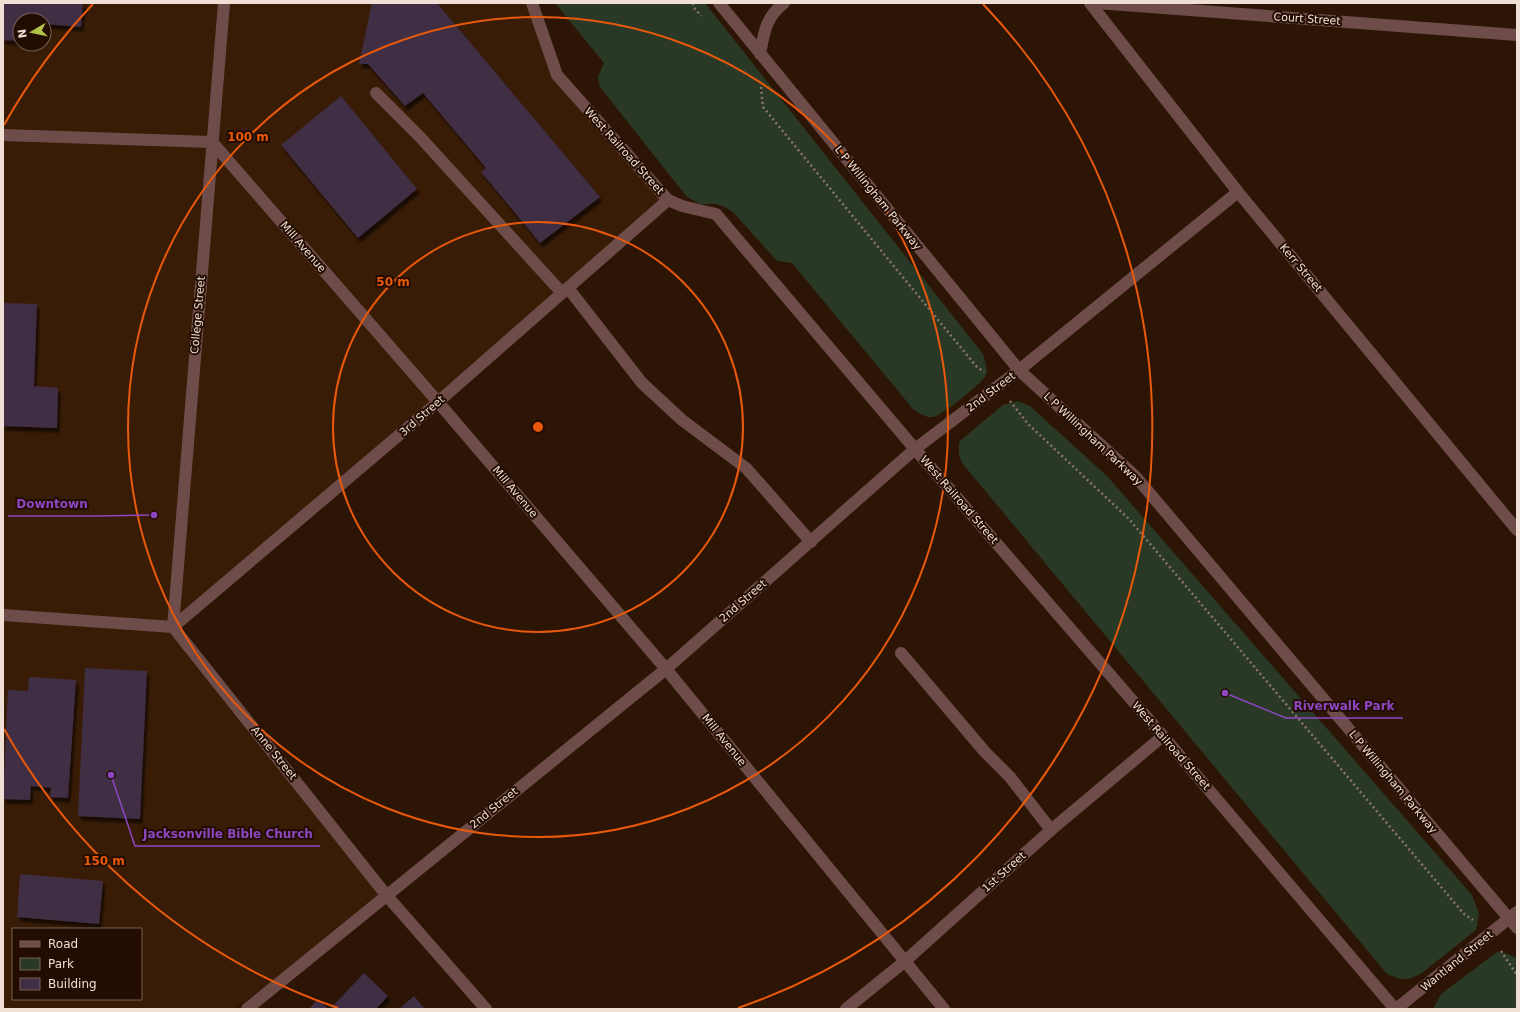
<svg xmlns="http://www.w3.org/2000/svg" width="1520" height="1012" font-family="'DejaVu Sans',sans-serif">
<style>
.built{fill:#391c06;fill-rule:evenodd}
.green{fill:#293926}
.building{fill:#412d44;filter:url(#shadow)}
.lines{fill:none;stroke-linecap:round;stroke-linejoin:round}
.path{stroke:#8b7669;stroke-width:2.5;stroke-dasharray:2 3;stroke-linecap:butt}
.lane{stroke:#6e4c4a;stroke-width:12}
.street{stroke:#6e4c4a;stroke-width:12}
.ring{fill:none;stroke:#e8590c;stroke-width:2}
.labels{text-anchor:middle;dominant-baseline:central;stroke-width:4;stroke-linejoin:round;paint-order:stroke}
.street-label{font-size:11px;fill:#f0dfd5;stroke:#230c00}
.centre{fill:#e8590c;stroke:#230c00;stroke-width:2}
.ring-label{font-size:12px;text-anchor:middle;font-weight:bold;fill:#e8590c;stroke:#230c00;stroke-width:4;stroke-linejoin:round;paint-order:stroke}
.leader{fill:none;stroke:#8d47c2;stroke-width:1.5}
.callout-dot{fill:#8d47c2;stroke:#230c00;stroke-width:1.5}
.callout-label{font-size:12px;text-anchor:middle;font-weight:bold;fill:#8d47c2;stroke:#230c00;stroke-width:4;stroke-linejoin:round;paint-order:stroke}
</style>
<defs>
<filter id="shadow"><feDropShadow dx="2.5" dy="4.5" stdDeviation="1" flood-color="#0009"/></filter>
</defs>
<rect width="100%" height="100%" fill="#2d1505"/>
<path class="built" d="M3,3H532L557,75L668,200L173,627L387,896L234,1009H3ZM20,20H44V44H20ZM13,929H141V999H13Z"/>
<path class="green" d="M555,3H705L983,354C985,360 988,369 986,375C983,383 941,416 933,417C925,418 919,413 913,409L792,263L777,261L733,212L725,207L715,204H700L687,197L600,87L598,77L604,63Z
M1018,401L1030,406L1107,476L1472,895L1479,914L1476,930L1422,973C1407,981 1403,981 1387,974L962,463L959,455V442L1003,405Z
M1497,952L1505,953L1517,958V1009H1433L1441,994Z"/>
<path class="building" d="M3,3H83L81,27L44,24V20H20V41L3,40Z
M372,3H437L600,197L540,243L481,172L486,168L423,93L405,106L368,64H359Z
M341,96L417,189L358,238L281,145Z
M3,303L37,304L34,386L58,388L57,428L3,426Z
M85,668L147,671L140,819L78,816Z
M29,677L76,680L68,798L50,797L51,788L31,786L30,800L3,799L8,690L28,691Z
M20,874L103,881L99,924L17,917Z
M364,973L388,996L376,1009H330Z
M414,996L425,1009H399Z
M318,999L328,1009H309Z"/>
<g class="lines">
<path class="path" d="M693,3L695,9L701,16
M761,87L763,107L976,366L984,372
M1010,401L1028,424L1129,519L1464,914L1473,920
M1501,951L1517,975"/>
<path class="lane" d="M376,93L420,137L562,293
M568,288L642,383L682,420L746,468L811,542
M901,653L985,752L1010,777L1051,830"/>
<path class="street" d="M532,3L557,75L668,200L682,206L716,214L915,449L1163,736L1395,1009
M719,3L1019,370L1136,477L1517,928
M1090,3L1238,192L1517,530
M1097,3L1517,35
M760,54C764,32 766,17 784,3
M3,135L212,142L438,402L666,669L944,1009
M3,615L173,627L387,896L486,1009
M173,627L438,402L668,200
M173,627L224,3
M247,1009L666,669L915,449L1019,370L1238,192
M846,1009L904,962L1051,830L1163,736
M1396,1009L1517,912"/>
</g>
<g class="ring">
<circle cx="538" cy="427" r="205"/>
<circle cx="538" cy="427" r="410"/>
<path d="M338 1008A614 614 0 0 1 4 729M4 125A614 614 0 0 1 93 4M983 4A614 614 0 0 1 738 1008"/>
</g>
<g class="labels">
<g class="street-label">
<text transform="translate(1307 19) rotate(4)">Court Street</text>
<text transform="translate(624 151) rotate(48)">West Railroad Street</text>
<text transform="translate(878 198) rotate(51)">L P Willingham Parkway</text>
<text transform="translate(303 247) rotate(49)">Mill Avenue</text>
<text transform="translate(1301 268) rotate(50)">Kerr Street</text>
<text transform="translate(198 315) rotate(-85)">College Street</text>
<text transform="translate(991 392) rotate(-37)">2nd Street</text>
<text transform="translate(422 416) rotate(-41)">3rd Street</text>
<text transform="translate(1093 439) rotate(43)">L P Willingham Parkway</text>
<text transform="translate(515 492) rotate(50)">Mill Avenue</text>
<text transform="translate(959 500) rotate(49)">West Railroad Street</text>
<text transform="translate(743 601) rotate(-41)">2nd Street</text>
<text transform="translate(724 740) rotate(51)">Mill Avenue</text>
<text transform="translate(1171 746) rotate(49)">West Railroad Street</text>
<text transform="translate(274 753) rotate(51)">Anne Street</text>
<text transform="translate(1393 782) rotate(50)">L P Willingham Parkway</text>
<text transform="translate(494 808) rotate(-39)">2nd Street</text>
<text transform="translate(1004 872) rotate(-42)">1st Street</text>
<text transform="translate(1457 961) rotate(-39)">Wantland Street</text>
</g>
</g>
<circle cx="538" cy="427" r="6" class="centre"/>
<g class="ring-label">
<text x="248" y="141">100 m</text>
<text x="393" y="286">50 m</text>
<text x="104" y="865">150 m</text>
</g>
<path class="leader" d="M154 515L96 516H8M1225 693L1286 718H1403M111 775L135 846H320"/>
<g class="callout-dot">
<circle cx="154" cy="515" r="4"/>
<circle cx="1225" cy="693" r="4"/>
<circle cx="111" cy="775" r="4"/>
</g>
<g class="callout-label">
<text x="52" y="508">Downtown</text>
<text x="1344" y="710">Riverwalk Park</text>
<text x="228" y="838">Jacksonville Bible Church</text>
</g>
<rect width="1520" height="1012" fill="none" stroke="#f0dfd5" stroke-width="8"/>
<rect x="12" y="928" width="130" height="72" fill="#230c00" stroke="#756055"/>
<rect x="20" y="941" width="20" height="6" fill="#6e4c4a" stroke="#756055"/>
<text x="48" y="948" font-size="12" fill="#f0dfd5">Road</text>
<rect x="20" y="958" width="20" height="12" fill="#293926" stroke="#756055"/>
<text x="48" y="968" font-size="12" fill="#f0dfd5">Park</text>
<rect x="20" y="978" width="20" height="12" fill="#412d44" stroke="#756055"/>
<text x="48" y="988" font-size="12" fill="#f0dfd5">Building</text>
<g transform="translate(32 32) rotate(261)"><circle r="19" fill="#230c00" stroke="#756055"/>
<path d="M0-3L7 15L0 10L-7 15Z" fill="#b3c24b"/>
<text y="-6" font-size="11" font-weight="bold" text-anchor="middle" fill="#f0dfd5">N</text>
</g>
</svg>
